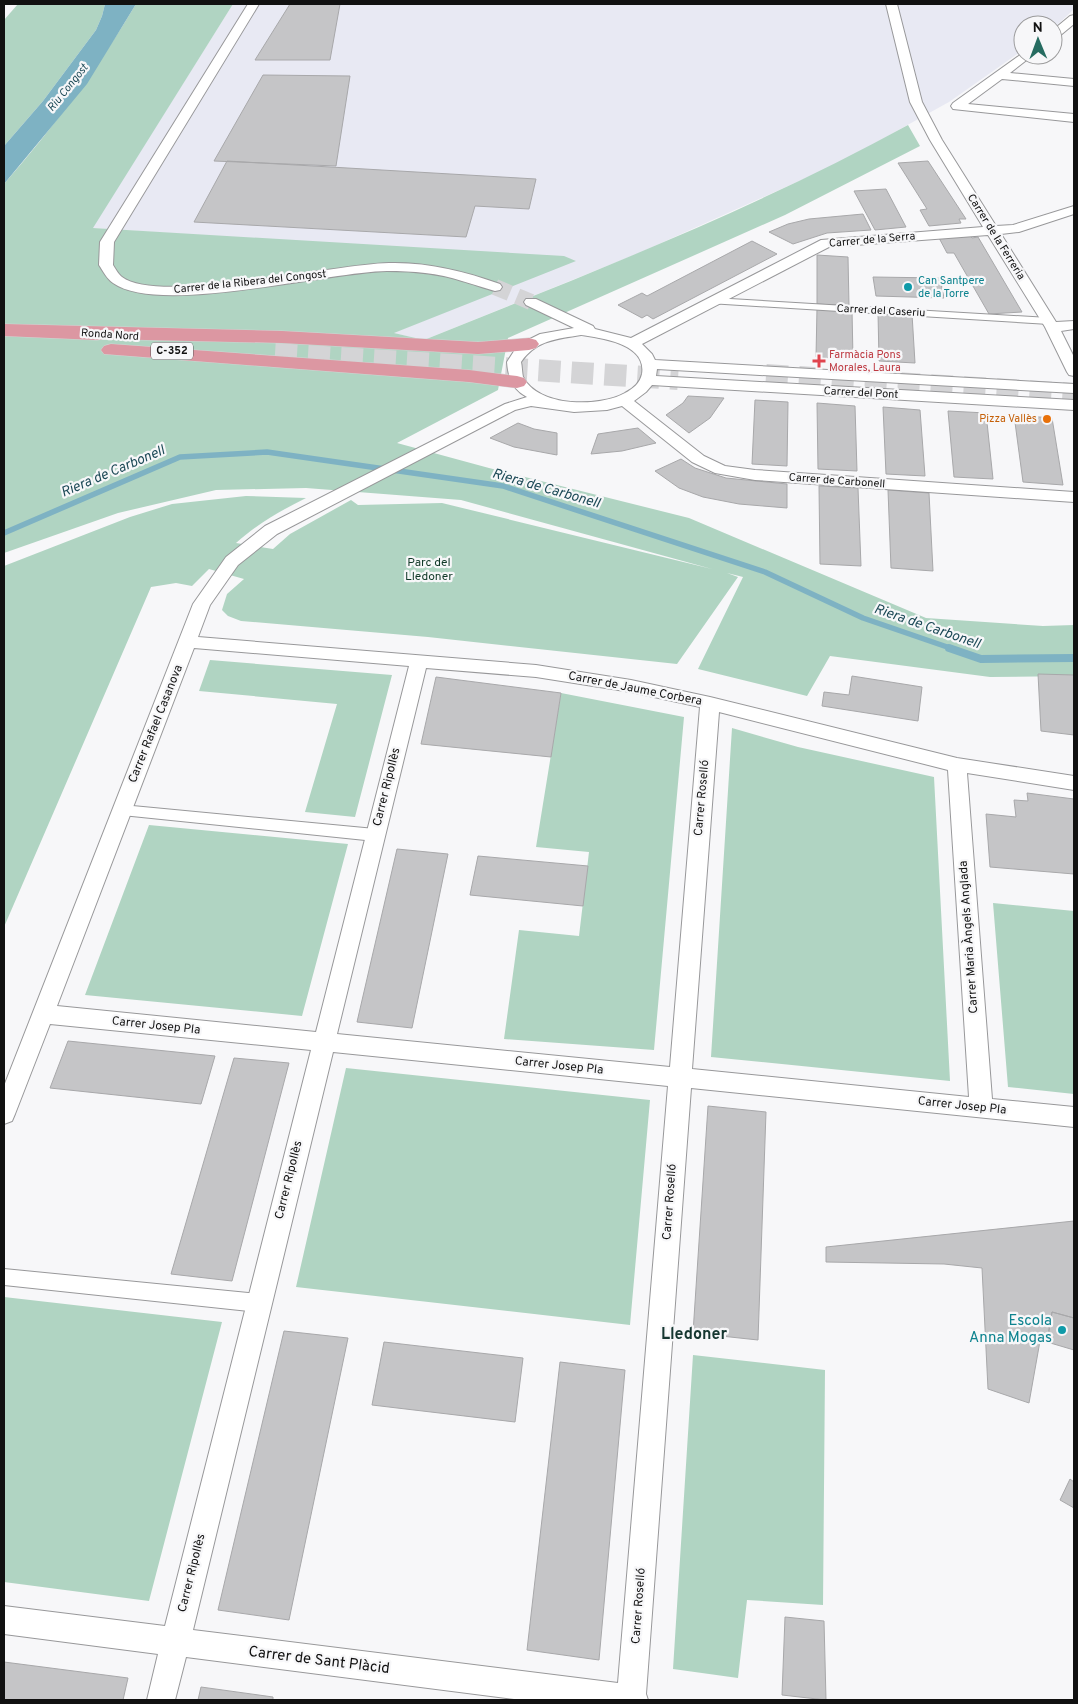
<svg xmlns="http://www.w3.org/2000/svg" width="1078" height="1704" font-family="Overpass,sans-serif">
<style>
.built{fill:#e8e9f3}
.green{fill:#b0d4c2}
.water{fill:#7eb2c3}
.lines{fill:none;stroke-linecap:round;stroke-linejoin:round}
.stream-far1{stroke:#7eb2c3;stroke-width:5.5}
.stream{stroke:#7eb2c3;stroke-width:8}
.building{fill:#c5c5c7;stroke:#a8a8aa}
.minor-tunnel{stroke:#d4d4d6;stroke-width:16;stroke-dasharray:16 8;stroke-linecap:butt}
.trunk-tunnel{stroke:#d4d4d6;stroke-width:22;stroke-dasharray:22 11;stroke-linecap:butt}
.pedestrian-casing{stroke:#98989a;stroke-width:2}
.minor-casing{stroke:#98989a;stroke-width:2}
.trunk-casing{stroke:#d4d4d4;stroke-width:1}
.pedestrian{fill:#fff;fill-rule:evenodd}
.minor{fill:#fff;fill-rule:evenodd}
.trunk{fill:#dc97a2;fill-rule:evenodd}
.culture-dot{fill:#0f9aa8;stroke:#f7f7f9;stroke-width:2}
.health-dot{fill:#e0444e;stroke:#f7f7f9;stroke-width:2}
.food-dot{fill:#e8710a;stroke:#f7f7f9;stroke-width:2}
.labels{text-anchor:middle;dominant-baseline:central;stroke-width:4.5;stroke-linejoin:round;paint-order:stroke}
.far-water-label{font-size:11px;font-style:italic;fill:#1d4a57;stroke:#f7f7f9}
.far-street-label{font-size:11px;fill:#111;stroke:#f7f7f9}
.far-culture-label{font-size:11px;fill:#0d838f;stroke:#f7f7f9;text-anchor:start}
.shield{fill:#f7f7f9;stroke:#565657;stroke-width:1}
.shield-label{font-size:11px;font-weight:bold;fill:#111}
.far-health-label{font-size:11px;fill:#be3a42;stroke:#f7f7f9;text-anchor:start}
.far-food-label{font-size:11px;fill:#c56008;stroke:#f7f7f9;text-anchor:end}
.park-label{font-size:12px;fill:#113928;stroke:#f7f7f9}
.street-label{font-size:12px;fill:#111;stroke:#f7f7f9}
.water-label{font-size:14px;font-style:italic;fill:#1d4a57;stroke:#f7f7f9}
.near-culture-label{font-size:15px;fill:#0d838f;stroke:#f7f7f9;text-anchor:end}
.near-street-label{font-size:15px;fill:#111;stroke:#f7f7f9}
.near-neighbourhood-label{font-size:16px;font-weight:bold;fill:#153630;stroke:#f7f7f9}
</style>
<rect width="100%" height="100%" fill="#f7f7f9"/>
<path class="built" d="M233,4H1074V9L1053,29V25H1023V50L949,102L839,163L639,253L424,340L393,333L575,260L92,228Z"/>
<path class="green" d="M18,4H105L102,16L96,30L43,101L4,146V20Z
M136,4H233L93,228L564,256L576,261L394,333L424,340C588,274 753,210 908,125L920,146L785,215L508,338L498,390L397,443L489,468L689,518L926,618L1043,626L1074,625V676L990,677L830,656L807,696L698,669L743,577L727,573L738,577L677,664L428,637L241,621L228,616L222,610L227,594L244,579L209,569L192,586L176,583L151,587L4,927V566L130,517L172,504L246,496L306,498C280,511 257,524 236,543L273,549L290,534L351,500L358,505L442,503L712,569L461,500L306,488L216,490L118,513L4,553V184C53,128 98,68 136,4Z
M210,660L392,675L355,817L305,812L337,704L199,691Z
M561,693L684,717L654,1050L504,1039L519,930L579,936L589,852L536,847Z
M732,728L798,747L934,777L950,1081L711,1057Z
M149,825L348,844L302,1016L85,995Z
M993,903L1074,911V1094L1008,1087Z
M346,1068L650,1100L630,1325L296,1287Z
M4,1297L222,1322L149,1601L4,1582Z
M693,1355L825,1370L823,1605L747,1600L738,1678L673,1669Z"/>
<path class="water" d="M105,4H136L87,84L4,184V146L43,101L96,30L102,16Z"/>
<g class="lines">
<path class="stream-far1" d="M4,533L180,457L267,452L503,486L765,572L863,618L953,649"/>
<path class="stream" d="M949,648L981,659L1074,658"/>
</g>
<path class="building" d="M290,4H340L330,60H255Z
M263,75L350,76L336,166L214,161Z
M227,161L536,179L529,209L475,206L466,237L194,222Z
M928,161L966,219H959L961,223L929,226L920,210L927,209L898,163Z
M886,189L906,227L875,230L854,191Z
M863,214L871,230L827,233L793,244L769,232L788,224L809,219Z
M969,234L972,238L978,237L1022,312L989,314L954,253H947L938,236Z
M752,241L777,254L653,319L647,315L642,318L618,305L642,293L647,296Z
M817,255L848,257L849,306L817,304Z
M873,277L940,278L944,298L876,296Z
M817,308L852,310L853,359L816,357Z
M878,312L912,314L915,363L879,361Z
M688,396L724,398L710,418L689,433L666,415L683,403Z
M755,400L788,402L787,466L752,464Z
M817,403L855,406L857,471L818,469Z
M883,407L920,410L925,476L886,474Z
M948,411L986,413L993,479L954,477Z
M1014,415L1052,418L1063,485L1023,482Z
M518,423L534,429L557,433V455L514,447L490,438Z
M638,428L656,443L622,451L591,454L598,434Z
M681,459L695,468L726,478L787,484V508L739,504L703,497L679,488L655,471Z
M819,486L858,488L861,566L820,564Z
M888,490L929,493L933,571L891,568Z
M1038,674L1074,675V735L1041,731Z
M852,676L922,687L918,721L822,706L824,692L849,695Z
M436,677L561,693L551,757L421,744Z
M1027,793L1074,799V874L990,867L986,814L1016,817L1014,800L1028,801Z
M397,849L448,854L412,1028L357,1022Z
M478,856L588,866L583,906L470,895Z
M68,1041L215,1056L201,1104L50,1088Z
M234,1058L289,1063L232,1281L171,1274Z
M708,1106L766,1112L758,1340L693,1333Z
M1074,1221V1318L1052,1312L1047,1342L1040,1341L1029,1403L988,1389L982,1268L944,1264L826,1262V1247Z
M1052,1312L1074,1318V1313V1350L1047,1342Z
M284,1331L348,1338L289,1620L218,1610Z
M384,1342L523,1358L515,1422L372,1405Z
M560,1362L625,1370L599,1660L527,1650Z
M1070,1479L1074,1482V1508L1060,1500Z
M785,1617L824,1621L826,1700L782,1695Z
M4,1662L128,1678L123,1700H4Z
M201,1687L273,1697V1700H198Z"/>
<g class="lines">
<path class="minor-tunnel" d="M495,287L531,302"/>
<path class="trunk-tunnel" d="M275,354L678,379
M766,375L1074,394"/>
<g class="pedestrian-casing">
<path id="pedestrian" d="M713,298L1049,318L1054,321L1049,324L709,303L708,301Z
M122,805L375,829L380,831L382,835L380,839L375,841L122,815L117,814L115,810L117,806Z
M4,1269L259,1294L266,1297L268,1303L266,1309L259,1312L4,1285Z"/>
</g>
<g class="minor-casing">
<path id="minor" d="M248,4H259L114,242L113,265C115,268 118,274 122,277C158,305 335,264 389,263C427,262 464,271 500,284L502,287L500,290L495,291C484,288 473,284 462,281C438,273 413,271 387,271C326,272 159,316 113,283C107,279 103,271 99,265L100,242Z
M886,4H897L922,102L942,140L996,226L1013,225L1074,206V214L1019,232L1001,234L1056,322L1074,321V329L1061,331L1074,357V376L1069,375L1067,372L1045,327L988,235L829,247L642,344L652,354L655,360L1074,384V393L657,369L656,376L1074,400V410L652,385L646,392L634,401L704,456L725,466L755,470L1074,492V502L755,480L715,473L692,462L622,406L607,410L574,412L531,406L515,410L277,534L238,565L210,605L198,637L536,665L631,680L710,697L957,758L1074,776V790L967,773L992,1099L1074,1107V1127L691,1088L646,1694L648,1700H522L186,1657L175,1700H147L158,1654L4,1634V1606L165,1626L311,1050L50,1024L15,1114L12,1121L4,1124V1086L193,604L226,557L265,526L505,404L527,397C513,390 508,377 507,362L518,345L540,334L574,328L526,305L524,302L526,299H536L593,326L595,329L631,338L821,240L983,227L930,140L910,102ZM581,335C602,338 647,344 642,374C640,383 633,389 625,393C600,407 539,408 523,377C522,373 522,366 521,362C536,340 557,339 581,335ZM194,648L409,666L316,1032L57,1006ZM426,668L536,677L631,692L700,707L670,1067L337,1034ZM719,712L948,770L969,1097L692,1069ZM333,1052L668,1086L618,1683L193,1630Z
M1074,15V24L1057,38L1053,39V30L1070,16Z
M1023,53V55H1033L1010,73L1074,79V86L1002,79L968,104L1074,114V122L953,109L951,106L953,103Z"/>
</g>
<g class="trunk-casing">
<path id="trunk" d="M4,324L282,331L478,342L529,338L536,340L539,344L536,348L529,350L478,354L282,343L103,339L97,340L4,336Z
M111,344L469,370L517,376L524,378L527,382L524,386L517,388L469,382L104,354L101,350L104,346Z"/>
</g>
<use href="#pedestrian" class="pedestrian"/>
<use href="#minor" class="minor"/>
<use href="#trunk" class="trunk"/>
</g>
<g class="culture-dot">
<circle cx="908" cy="287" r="5"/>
<circle cx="1062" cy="1330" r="5"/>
</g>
<path class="health-dot" d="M816.5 353.5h5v5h5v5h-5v5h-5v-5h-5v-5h5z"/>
<circle class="food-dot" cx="1047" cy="419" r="5"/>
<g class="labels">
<g class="far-water-label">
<text transform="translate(68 88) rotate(-51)">Riu Congost</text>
</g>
<g class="far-street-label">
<text transform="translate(996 237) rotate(58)">Carrer de la Ferreria</text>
<text transform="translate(872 240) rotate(-5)">Carrer de la Serra</text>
<text transform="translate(250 282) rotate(-6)">Carrer de la Ribera del Congost</text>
<text transform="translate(881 311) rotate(3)">Carrer del Caseriu</text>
<text transform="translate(110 335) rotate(4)">Ronda Nord</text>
<text transform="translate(861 393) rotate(3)">Carrer del Pont</text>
<text transform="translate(837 481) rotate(4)">Carrer de Carbonell</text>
</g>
<g class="far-culture-label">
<text x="918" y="281">Can Santpere<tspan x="918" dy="13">de la Torre</tspan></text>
</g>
<rect class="shield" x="151" y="342.5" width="42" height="17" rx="4"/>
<g class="shield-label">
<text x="172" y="351">C-352</text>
</g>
<g class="far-health-label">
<text x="829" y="355">Farmàcia Pons<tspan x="829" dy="13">Morales, Laura</tspan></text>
</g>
<g class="far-food-label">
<text x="1037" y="419">Pizza Vallès</text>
</g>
<g class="park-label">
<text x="429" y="563">Parc del<tspan x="429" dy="14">Lledoner</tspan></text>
</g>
<g class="street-label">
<text transform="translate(635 689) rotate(11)">Carrer de Jaume Corbera</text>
<text transform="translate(156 724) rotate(-68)">Carrer Rafael Casanova</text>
<text transform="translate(387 787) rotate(-76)">Carrer Ripollès</text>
<text transform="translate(702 798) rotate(-85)">Carrer Roselló</text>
<text transform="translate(969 937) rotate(-94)">Carrer Maria Àngels Anglada</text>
<text transform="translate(156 1026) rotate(6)">Carrer Josep Pla</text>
<text transform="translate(559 1066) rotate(6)">Carrer Josep Pla</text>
<text transform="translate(962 1106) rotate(6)">Carrer Josep Pla</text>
<text transform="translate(289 1180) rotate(-76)">Carrer Ripollès</text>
<text transform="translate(670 1202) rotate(-86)">Carrer Roselló</text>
<text transform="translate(192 1573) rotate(-76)">Carrer Ripollès</text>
<text transform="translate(639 1606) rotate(-86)">Carrer Roselló</text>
</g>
<g class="water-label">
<text transform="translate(113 472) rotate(-23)">Riera de Carbonell</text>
<text transform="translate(546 489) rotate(16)">Riera de Carbonell</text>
<text transform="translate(927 627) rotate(19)">Riera de Carbonell</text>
</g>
<g class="near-culture-label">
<text x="1052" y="1321">Escola<tspan x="1052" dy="17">Anna Mogas</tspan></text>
</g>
<g class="near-street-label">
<text transform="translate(319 1661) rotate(7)">Carrer de Sant Plàcid</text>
</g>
<g class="near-neighbourhood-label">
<text x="694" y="1335">Lledoner</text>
</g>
</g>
<rect width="1078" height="1704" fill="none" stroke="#111111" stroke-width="10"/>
<g transform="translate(1038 40) rotate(359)"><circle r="24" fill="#f7f7f9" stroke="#9b9b9c"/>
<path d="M0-4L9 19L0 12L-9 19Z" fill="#266c61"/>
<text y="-8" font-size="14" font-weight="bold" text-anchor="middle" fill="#111111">N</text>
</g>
</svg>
